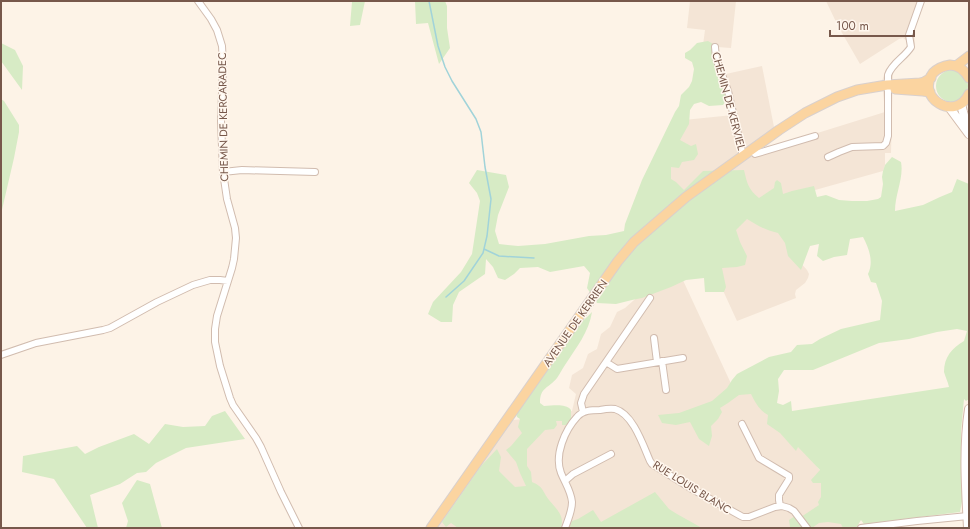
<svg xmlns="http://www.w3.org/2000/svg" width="970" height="529" font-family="Jost,sans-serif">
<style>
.residential{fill:#f4e5d6}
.green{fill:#d7ebc5;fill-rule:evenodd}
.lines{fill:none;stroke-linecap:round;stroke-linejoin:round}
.stream{stroke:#a1d3d9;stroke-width:1.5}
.minor-casing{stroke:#d1bcaf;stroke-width:8}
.secondary-casing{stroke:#d4bcad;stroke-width:10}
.primary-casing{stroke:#d9d0cd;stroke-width:11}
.minor{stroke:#fff;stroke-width:6}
.secondary{stroke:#fff;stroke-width:8}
.primary{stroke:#fbd4a0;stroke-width:9}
.labels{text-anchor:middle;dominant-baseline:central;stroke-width:3;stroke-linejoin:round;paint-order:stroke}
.street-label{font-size:11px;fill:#77584b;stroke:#fff7ee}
</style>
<rect width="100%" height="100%" fill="#fdf3e7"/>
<path class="residential" d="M690,1H736L731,48L717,47L726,74L762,66L774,127L781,134L764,147L766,149L885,112L882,81L886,69L894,59L905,51L907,47V41L903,38L899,39L860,64L838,26L826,1H923L919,12L914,31L915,44L911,52L893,72L891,153H885V165L883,171L808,192L780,222L790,251L807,270L809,274L808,278L805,283L796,290L795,294L796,298L737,321L703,247L733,170L727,161L682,196L660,176L684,120L733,115L728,97L710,46L703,45L705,30L687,28Z
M681,276L734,390L754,384L831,485L840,501L859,524L867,523L868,528H436L508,424L513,420L538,418L572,411L576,394L569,388L572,375L583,368L588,354L597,349L601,334L610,327L617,312L625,308L642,293Z"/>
<path class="green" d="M352,1H365L360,25L350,26L352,2Z
M415,1H445L447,6V28L450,48L439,64L428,23L416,24Z
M708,41L713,44L712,55L720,75L727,99L723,105L709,106L701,102L694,104L690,110L689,124L680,140L691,146L696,144L698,154L694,160L682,162L679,168L671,167V179L676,182L684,190L703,171L744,170C747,183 748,189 759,198L774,188L775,182L777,180L781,183L783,194L792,191L814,186L817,197L826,195L839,200L852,201H867L878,199L881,197L883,184L882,177L883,171L885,165L892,157L901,162C904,178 895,194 895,211L923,205L940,197L952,192L957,179L969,184V399L966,401L964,399L961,431V471L963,496L960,512L864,524L861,520L856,528H843L841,524L828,522L819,523L812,528H787L790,527L789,520L795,516L798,519L819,505L818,502L821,497V483H813L811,480L820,470L798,447L796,451L780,433L767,424L768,415C759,410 755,402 751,394L739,395L728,403L720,408L722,412L718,419L711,426L712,436L709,446L699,439L690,422L676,425L662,423L658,415L679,413L712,401L727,388L732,380L737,374L769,357L791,352L797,345L812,344L820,339L841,329L880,320L882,301L876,283L871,282L868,274C874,262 869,248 863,237L850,239L847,255L834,257L823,261L817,256L819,244L810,246L801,270L788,256L785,243L778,233C765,230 758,226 747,219L736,230L740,242L747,256L745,265L737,267L722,268L726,287L724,292H705L704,278L686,280L671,287L642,298L632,300L616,304L597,303L587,288L590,273L584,266L550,272L538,267L520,268L514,274L505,280L498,278L493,267L486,259L485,274L459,292L453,305L452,322H441L428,314L433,302L461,272L472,254L480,201L477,193L469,183L477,170L506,175L509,187L498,215L495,231L499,244L518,246L545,244L589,236L606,235L624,231L625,224L642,180L675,112L679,106L681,95L689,87L692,81L694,69L692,62L685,58V53L690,50L697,43ZM957,329L967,331L964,341C952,348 944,357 944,372C945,376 948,382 949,387L792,411L791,401L783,405L777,403L779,391L778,379L784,370H813L879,343L909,339L937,332Z
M1,43L15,50L23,66L22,90L1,61Z
M936 86a16 16 0 1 1 32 0a16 16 0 1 1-32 0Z
M1,99L4,101L19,125V132L14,158L1,214Z
M592,312C589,332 576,348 565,365C562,369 560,374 557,378C548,389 540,387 540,403L544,406C553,406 565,403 571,410V419L566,425H562V421H556L557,425L554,429L545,430L527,449V466L531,472L532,482C544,487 542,491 549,500C556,509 565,515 561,528H458L451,523L446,527L442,522L481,466L497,449L501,457L499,471L515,487L526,486L520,473L516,462L506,450L511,446L522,433L518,427L520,419L517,417L516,412L574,329L587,317Z
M225,411L245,439L186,448L156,463L146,472L137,473L120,484L90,495L98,528H87L54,479L22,472L23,456L77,446L85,454L99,447L134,434L149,444L165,424L183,427L205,426L212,416Z
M137,480L150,484L162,528H126L128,521L122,503Z
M655,492L669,509L677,514L702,528H569L572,521L578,519L593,510L601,522Z"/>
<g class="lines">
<path class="stream" d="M429,1L438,46L445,67L452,81L476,119L481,132L485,167L491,199L487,236L483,253L464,281L446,297
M484,249L499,256L534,258"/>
<g class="minor-casing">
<path id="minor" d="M198,1L211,19L217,30L222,46L223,64L221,121L223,172L227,199L235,228L236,238L234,259L232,268L217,316L215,329V342L220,366L230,398L233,405L256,438L261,447L281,492L299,528
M715,47L716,58L728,91L743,156
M752,149L755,154L815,136
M828,157L839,152L852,147L883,146L886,143L888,136V75C892,63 904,58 911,47L909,35L921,1
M223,172L242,170L315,172
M654,338L657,362
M1,355L36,343L103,330L110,328L157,302L193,285L210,280H220L228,281
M662,361L666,390
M606,362L617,369L683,358
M583,412L581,403L584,394L650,298
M742,424L759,458L789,476V479L779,495V500L780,506
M565,481L573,474L611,454
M565,528C568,520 572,511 572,502C571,491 565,483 561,473C554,455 565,430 577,417C583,410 592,410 600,410C605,409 610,408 615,409C633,414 643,445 650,461L652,464L692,489L741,516L743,517H749L775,507L782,506L789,508L794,511L807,528
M861,528L917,521L968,516"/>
</g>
<g class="secondary-casing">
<path id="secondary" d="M961,104L963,112L968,128
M949,107L969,134
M968,528C966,488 963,449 969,409"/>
</g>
<g class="primary-casing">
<path id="primary" d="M956,66L969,56
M969,78C965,71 959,65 950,65C943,66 937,69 933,73C915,97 955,123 969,94
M895,89L923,91L930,92
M431,528L618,261L634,242L686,197L779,130L805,113L837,97L857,90L887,85L920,83L924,82L931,78"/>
</g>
<use href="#minor" class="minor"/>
<use href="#secondary" class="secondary"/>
<use href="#primary" class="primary"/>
</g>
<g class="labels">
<g class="street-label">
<text transform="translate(729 101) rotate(75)">CHEMIN DE KERVIEL</text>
<text transform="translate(223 117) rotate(-91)">CHEMIN DE KERCARADEC</text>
<text transform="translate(575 323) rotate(-55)">AVENUE DE KERRIEN</text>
<text transform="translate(692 487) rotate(32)">RUE LOUIS BLANC</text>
</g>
</g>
<rect width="970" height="529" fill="none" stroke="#77584b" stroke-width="4"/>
<path d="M830 30v6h84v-6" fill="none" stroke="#77584b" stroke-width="2"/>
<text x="836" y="30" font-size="12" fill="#77584b" stroke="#fff7ee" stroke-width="3" paint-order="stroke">100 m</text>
</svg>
